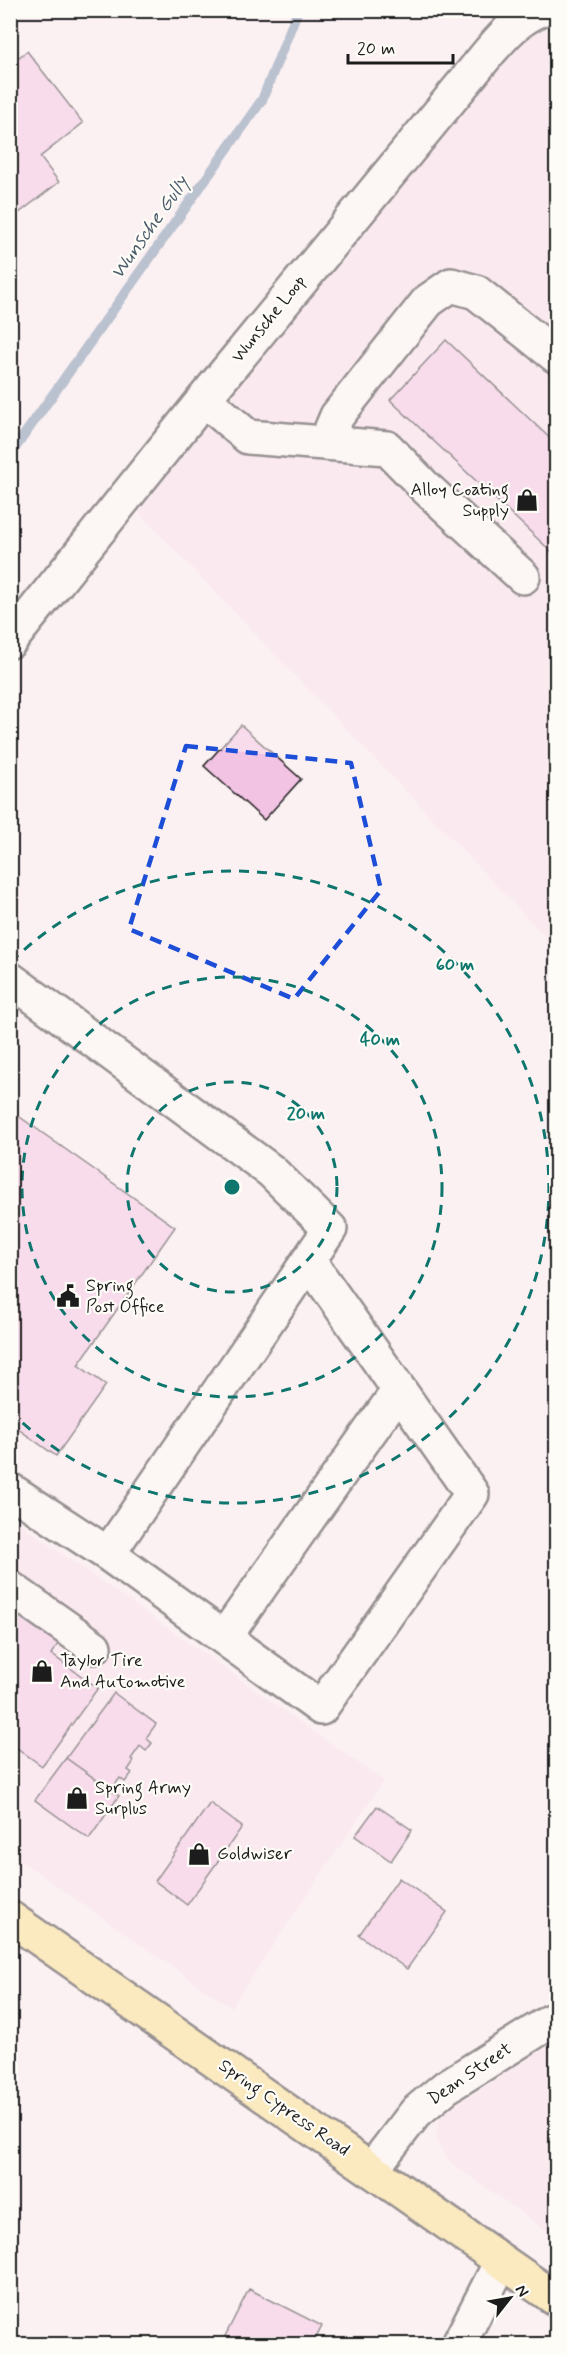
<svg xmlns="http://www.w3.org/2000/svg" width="567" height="2355" font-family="Mynerve,sans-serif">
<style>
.built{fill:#f9e3ee}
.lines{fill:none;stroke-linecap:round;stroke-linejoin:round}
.stream{stroke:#6c89a4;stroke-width:10}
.building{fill:#f3c3e4;stroke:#1c1c1c;stroke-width:1.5}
.minor-casing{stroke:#1c1c1c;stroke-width:38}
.major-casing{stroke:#1c1c1c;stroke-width:38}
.minor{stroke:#fdfcf7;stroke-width:33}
.major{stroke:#fae180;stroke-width:33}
.marked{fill:none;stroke:#1d4ed8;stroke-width:4.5;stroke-dasharray:12 8;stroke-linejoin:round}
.ring{fill:none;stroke:#0f766e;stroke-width:3;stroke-dasharray:10 8}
.labels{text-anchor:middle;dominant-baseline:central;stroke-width:4.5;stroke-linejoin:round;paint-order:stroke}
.street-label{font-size:18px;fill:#1c1c1c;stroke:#fdfcf7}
.poi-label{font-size:18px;fill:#1c1c1c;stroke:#fdfcf7;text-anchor:start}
.water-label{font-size:20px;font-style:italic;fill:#4b5c6b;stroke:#fdfcf7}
.centre{fill:#0f766e;stroke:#fdfcf7;stroke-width:3}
.ring-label{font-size:18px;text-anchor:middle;font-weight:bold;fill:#0f766e;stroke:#fdfcf7;stroke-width:4.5;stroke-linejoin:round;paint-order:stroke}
</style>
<rect width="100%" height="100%" fill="#fbf1f3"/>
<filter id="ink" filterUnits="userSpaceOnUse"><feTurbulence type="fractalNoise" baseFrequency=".0167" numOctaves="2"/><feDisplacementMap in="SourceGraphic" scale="12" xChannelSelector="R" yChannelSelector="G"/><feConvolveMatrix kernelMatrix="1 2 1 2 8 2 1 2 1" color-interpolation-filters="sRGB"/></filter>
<g filter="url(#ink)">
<path class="built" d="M556,26V948L133,507L504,59L534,32Z
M11,1517L384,1781L231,2008L11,1854Z
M556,2041V2238L452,2164L438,2145L436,2131L442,2113Z"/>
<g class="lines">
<path class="stream" d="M10,455L262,100L298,10"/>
</g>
<path class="building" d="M27,51L83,123L40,157L59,182L10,220V64Z
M446,340L556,444V556L390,400Z
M241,725L301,779L264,820L204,766Z
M10,1110L175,1227L78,1365L106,1385L56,1456L10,1423Z
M10,1605L65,1634L51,1654L98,1688L42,1766L10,1743Z
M114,1693L156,1724L146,1738L152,1743L146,1751L140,1746L131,1759L134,1761L128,1770L132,1773L125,1782L120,1778L111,1790L66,1758Z
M66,1758L119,1796L89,1839L35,1800Z
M210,1803L242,1827L187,1905L155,1881Z
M377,1806L412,1830L391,1861L355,1836Z
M399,1878L447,1912L407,1969L359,1935Z
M249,2289L322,2326L313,2344H221Z"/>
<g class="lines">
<g class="minor-casing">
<path id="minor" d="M204,399L248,437L387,448L425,487L523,577
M326,442L337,416L428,301L451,285L476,292L556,356
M10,641L204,399L490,51C505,34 518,19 539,10
M10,979L271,1171L330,1229L108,1554L10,1490
M108,1554L321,1708L472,1494L309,1261
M10,1588L94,1647
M224,1638L399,1390
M372,2169L416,2112L446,2087L556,2018
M459,2344L501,2262"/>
</g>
<g class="major-casing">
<path id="major" d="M10,1918L556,2299"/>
</g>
<use href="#minor" class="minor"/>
<use href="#major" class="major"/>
</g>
</g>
<path d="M0 0H567V2355H0ZM186,746L351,763L381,890L294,999L129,929Z" fill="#fbf1f3" fill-opacity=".55" fill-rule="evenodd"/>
<path class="marked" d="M186,746L351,763L381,890L294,999L129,929Z"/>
<g class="ring">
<circle cx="232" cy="1187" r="105"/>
<circle cx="232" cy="1187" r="210"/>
<path d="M11 962A316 316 0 1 1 11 1412"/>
</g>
<defs>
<g id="shop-bare" transform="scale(1.8)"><path d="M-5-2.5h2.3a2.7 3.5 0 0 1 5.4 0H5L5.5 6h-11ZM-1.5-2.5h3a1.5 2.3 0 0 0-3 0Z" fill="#1c1c1c" stroke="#fdfcf7" stroke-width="2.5" paint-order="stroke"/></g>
<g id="civic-bare" transform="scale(1.8)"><path d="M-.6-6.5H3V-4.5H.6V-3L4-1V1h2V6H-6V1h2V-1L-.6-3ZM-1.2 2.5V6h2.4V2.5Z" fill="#1c1c1c" stroke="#fdfcf7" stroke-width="2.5" paint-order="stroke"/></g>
</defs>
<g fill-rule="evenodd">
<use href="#shop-bare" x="527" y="500"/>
<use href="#civic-bare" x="68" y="1296"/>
<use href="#shop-bare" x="42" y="1671"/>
<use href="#shop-bare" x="77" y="1798"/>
<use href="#shop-bare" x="199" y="1854"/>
</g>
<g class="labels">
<g class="street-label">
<text transform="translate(269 319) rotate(-51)">Wunsche Loop</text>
<text transform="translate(470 2074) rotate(-34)">Dean Street</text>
<text transform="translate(284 2108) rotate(35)">Spring Cypress Road</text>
</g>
<g class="poi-label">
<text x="509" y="490" text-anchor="end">Alloy Coating<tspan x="509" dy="21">Supply</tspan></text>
<text x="86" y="1286">Spring<tspan x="86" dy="21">Post Office</tspan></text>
<text x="60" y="1661">Taylor Tire<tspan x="60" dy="21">And Automotive</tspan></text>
<text x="95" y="1788">Spring Army<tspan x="95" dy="21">Surplus</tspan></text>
<text x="217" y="1854">Goldwiser</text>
</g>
<g class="water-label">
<text transform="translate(150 228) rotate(-55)">Wunsche Gully</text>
</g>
</g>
<circle cx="232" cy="1187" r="9" class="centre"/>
<g class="ring-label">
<text x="455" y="970">60 m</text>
<text x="380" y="1045">40 m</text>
<text x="306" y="1119">20 m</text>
</g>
<rect width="567" height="2355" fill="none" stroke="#fdfcf7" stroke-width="36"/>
<rect x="18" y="18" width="531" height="2319" fill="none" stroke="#1c1c1c" stroke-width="2" filter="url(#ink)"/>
<g transform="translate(510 2298) rotate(59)" stroke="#fdfcf7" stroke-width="4.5" paint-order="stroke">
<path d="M0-4.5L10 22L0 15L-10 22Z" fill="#1c1c1c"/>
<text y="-9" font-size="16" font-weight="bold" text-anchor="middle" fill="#1c1c1c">N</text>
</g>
<path d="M348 54v9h105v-9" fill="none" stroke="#1c1c1c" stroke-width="3"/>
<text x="357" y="54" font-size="18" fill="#1c1c1c" stroke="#fdfcf7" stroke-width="4.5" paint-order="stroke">20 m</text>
</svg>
